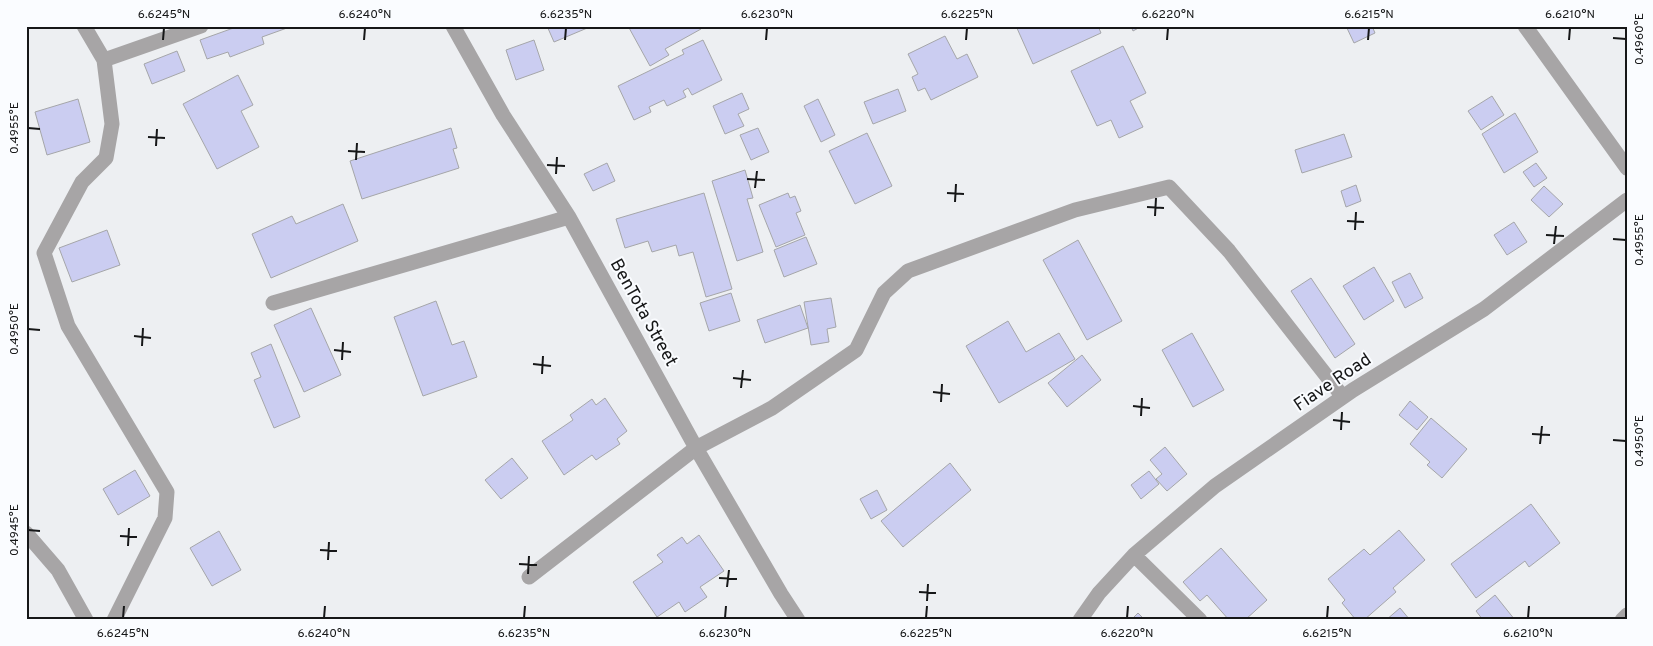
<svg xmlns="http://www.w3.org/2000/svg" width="1653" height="646" font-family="Overpass,sans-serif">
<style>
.building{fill:#cbcdf1;stroke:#a5a6a9}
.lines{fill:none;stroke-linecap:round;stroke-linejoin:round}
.minor{stroke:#a7a5a6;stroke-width:15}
.ticks{fill:none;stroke:#161718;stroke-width:2}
.labels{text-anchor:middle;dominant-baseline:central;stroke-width:4;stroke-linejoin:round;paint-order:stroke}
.street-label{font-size:18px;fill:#161718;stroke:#fafcff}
.neatline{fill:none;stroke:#161718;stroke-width:2}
.ticks-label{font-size:12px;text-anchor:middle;fill:#161718}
</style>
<rect width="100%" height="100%" fill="#edeff2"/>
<path class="building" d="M239,26H286L287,28L262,37L264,44L230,57L228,52L207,59L200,40Z
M547,26H592L554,42Z
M628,26H700L701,29L665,49L669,55L650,66Z
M1016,26H1098L1101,33L1033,64Z
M1131,26H1142L1133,31Z
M1346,26H1372L1375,33L1354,43Z
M945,36L957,59L967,54L978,77L931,100L925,88L918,91L912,77L918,74L908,54Z
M534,40L544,70L516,80L506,50Z
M703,40L722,80L692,95L688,88L683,91L686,97L667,106L664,100L649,107L651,112L634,120L618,86L684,54L682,50Z
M1123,46L1146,93L1130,101L1143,127L1119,138L1111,120L1097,126L1071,71Z
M177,51L185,71L152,84L144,64Z
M238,75L253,105L241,111L259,147L217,169L183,104Z
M898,89L906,111L873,124L864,102Z
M742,93L749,109L738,114L744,126L725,134L713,106Z
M1492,96L1504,115L1481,130L1468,111Z
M78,99L90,142L47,155L35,112Z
M818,99L835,135L821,142L804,106Z
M1515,113L1538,152L1504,173L1482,134Z
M451,128L457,148L453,149L459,168L362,199L350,161Z
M758,128L769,152L751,160L740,135Z
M867,133L892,186L855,204L829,151Z
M1344,134L1352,157L1302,173L1295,150Z
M607,163L615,181L593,191L584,174Z
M1536,163L1547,178L1534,187L1523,172Z
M745,170L753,198L747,199L763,252L737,261L712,181Z
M1356,185L1361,201L1346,207L1341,191Z
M1544,186L1563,204L1549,217L1531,200Z
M704,193L732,289L706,297L693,252L679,256L676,245L652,252L648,241L625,248L616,219Z
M788,193L790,198L795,196L801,211L796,213L805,235L776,247L759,205Z
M343,204L358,241L271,278L252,234L292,216L296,224Z
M1514,222L1527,242L1507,255L1494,235Z
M107,230L120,265L72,282L59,248Z
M806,237L817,264L784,277L774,250Z
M1078,240L1122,321L1087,340L1043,260Z
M1374,267L1394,301L1364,320L1343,286Z
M1410,273L1423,298L1405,308L1392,282Z
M1311,278L1355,344L1335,358L1291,291Z
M731,293L740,321L709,331L700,303Z
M831,298L836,327L827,329L829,342L811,345L804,302Z
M436,301L452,345L464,341L477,377L423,396L394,317Z
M800,305L808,328L765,343L757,320Z
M311,308L341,375L304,392L274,325Z
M1008,321L1026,352L1059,333L1075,359L999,403L966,346Z
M1192,333L1224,390L1193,407L1162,350Z
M271,344L300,417L274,428L254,380L261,377L251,353Z
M1082,355L1101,380L1067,407L1048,383Z
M605,398L627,431L617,439L620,444L596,460L592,455L564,475L542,441L573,420L570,415L592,399L596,405Z
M1410,401L1428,417L1417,430L1399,415Z
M1431,418L1467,449L1442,478L1427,465L1430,462L1410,444Z
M1165,447L1187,474L1167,491L1156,479L1162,474L1150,460Z
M512,458L528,478L501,499L485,480Z
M950,463L971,490L903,547L881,521Z
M135,470L150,496L118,515L103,489Z
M1149,471L1159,484L1141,499L1131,485Z
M877,490L887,510L871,519L860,499Z
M1531,504L1560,543L1529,567L1525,561L1476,598L1451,564Z
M1399,530L1425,560L1393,588L1396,592L1364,620H1356L1342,603L1345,600L1328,579L1364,549L1370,555Z
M219,531L241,570L212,586L190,548Z
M699,535L724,571L700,587L707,597L685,612L679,602L657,617L633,582L663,562L657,555L682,537L687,544Z
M1221,548L1267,600L1245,620H1229L1207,595L1200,601L1183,582Z
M1495,595L1515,620H1483L1476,611Z
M1400,608L1410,620H1386Z
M1138,613L1145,620H1131Z"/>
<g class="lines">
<path class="minor" d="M84,26L104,60L112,124L106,158L82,182L44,253L68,326L167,492L165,518L114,620
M453,26L503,115L569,217L696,448L781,594L798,620
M1525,26L1627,168
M104,60L201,26
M273,303L569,217
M26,533L58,570L86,620
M1134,555L1200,620
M529,577L696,448L772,408L856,350L884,293L908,271L1075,210L1169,187L1229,251L1343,397
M1080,620L1099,593L1134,555L1215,486L1353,390L1484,309L1627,200
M1622,620L1627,615"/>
</g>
<path class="ticks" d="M1613,38L1626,39M163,40L164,28M364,40L365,28M565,40L566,28M766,40L767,28M966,40L967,28M1167,40L1168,28M1368,40L1369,28M1569,40L1570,28M28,128L40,129M148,137L165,138M156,146L157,129M348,151L365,152M356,160L357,143M547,165L565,166M556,174L557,157M747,179L765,180M755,188L757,171M947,193L964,194M955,202L956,184M1147,207L1164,208M1155,216L1156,198M1347,221L1364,222M1355,230L1356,212M1546,235L1564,236M1613,239L1626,240M1554,244L1556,226M28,329L40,330M134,336L151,338M142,346L143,328M334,350L351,352M342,360L343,342M533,364L551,366M542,374L543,356M733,378L751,380M741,388L743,370M933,392L950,394M941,402L942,384M1133,406L1150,408M1141,416L1142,398M1333,420L1350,422M1341,430L1342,412M1532,434L1550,435M1613,440L1626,441M1540,444L1542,426M28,530L40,531M120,536L137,537M128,546L129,528M320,550L337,551M328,560L329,542M519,564L537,565M528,574L529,556M719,578L737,579M727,587L729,570M919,592L936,593M927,601L928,584M123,618L124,606M324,618L325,606M524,618L525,606M725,618L726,606M926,618L927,606M1127,618L1128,606M1327,618L1328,606M1528,618L1529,606"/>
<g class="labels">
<g class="street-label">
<text transform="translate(643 313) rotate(61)">BenTota Street</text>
<text transform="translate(1333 383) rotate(-34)">Fiave Road</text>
</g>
</g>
<rect width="1653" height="646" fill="none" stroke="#fafcff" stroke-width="55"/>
<rect x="28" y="28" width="1598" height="590" class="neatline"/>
<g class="ticks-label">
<text x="164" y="18">6.6245°N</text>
<text x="365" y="18">6.6240°N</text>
<text x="566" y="18">6.6235°N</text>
<text x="767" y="18">6.6230°N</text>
<text x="967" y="18">6.6225°N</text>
<text x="1168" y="18">6.6220°N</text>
<text x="1369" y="18">6.6215°N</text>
<text x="1570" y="18">6.6210°N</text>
<text transform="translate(1639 39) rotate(-90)" y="4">0.4960°E</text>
<text transform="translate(14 128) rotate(-90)" y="4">0.4955°E</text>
<text transform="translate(1639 240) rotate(-90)" y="4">0.4955°E</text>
<text transform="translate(14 329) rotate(-90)" y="4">0.4950°E</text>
<text transform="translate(1639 441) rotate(-90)" y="4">0.4950°E</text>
<text transform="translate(14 530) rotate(-90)" y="4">0.4945°E</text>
<text x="123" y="637">6.6245°N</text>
<text x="324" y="637">6.6240°N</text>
<text x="524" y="637">6.6235°N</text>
<text x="725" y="637">6.6230°N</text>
<text x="926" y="637">6.6225°N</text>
<text x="1127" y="637">6.6220°N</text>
<text x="1327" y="637">6.6215°N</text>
<text x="1528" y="637">6.6210°N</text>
</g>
</svg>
